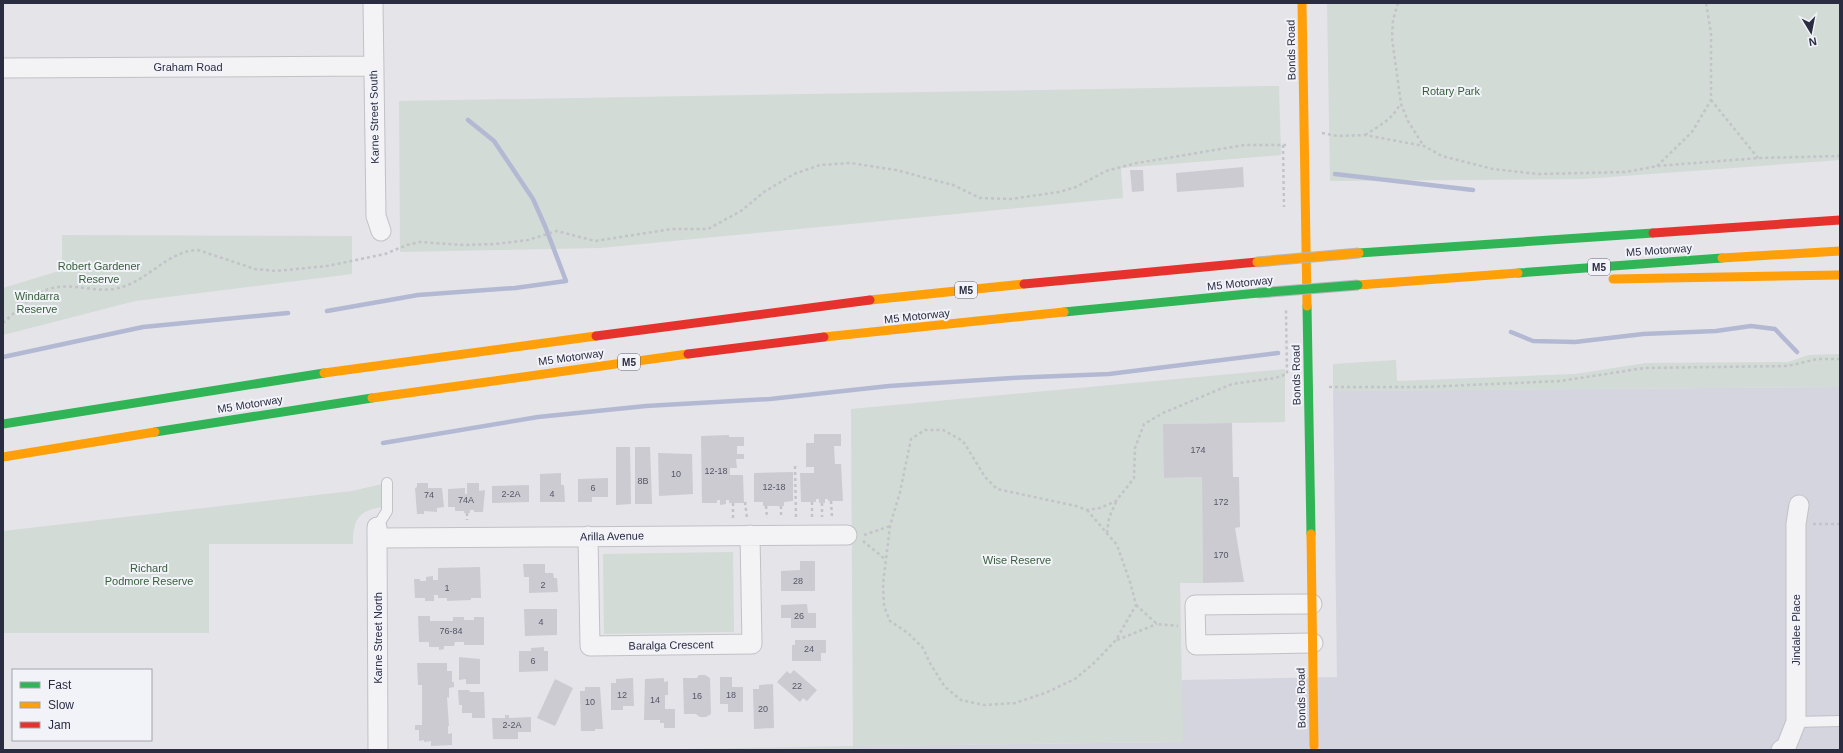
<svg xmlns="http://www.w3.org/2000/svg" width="1843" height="753" font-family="Helvetica,sans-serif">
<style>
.built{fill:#d4d5de}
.green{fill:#d2dbd5}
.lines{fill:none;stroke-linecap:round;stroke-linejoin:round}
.stream{stroke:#b3b9d3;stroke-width:4.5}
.building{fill:#cbcbd1}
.lane-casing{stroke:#c1c1c6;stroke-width:12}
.street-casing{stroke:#c1c1c6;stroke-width:21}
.path{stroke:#c3c3c9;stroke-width:2.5;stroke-dasharray:3 3;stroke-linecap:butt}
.lane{stroke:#f3f3f6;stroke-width:10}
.street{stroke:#f3f3f6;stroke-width:19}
.fast{stroke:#30b455;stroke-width:9}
.slow{stroke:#ff9f0a;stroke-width:9}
.jam{stroke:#e5322d;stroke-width:9}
.fast-bridge-casing{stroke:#b6b7be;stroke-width:11;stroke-linecap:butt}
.slow-bridge-casing{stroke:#b6b7be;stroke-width:11;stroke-linecap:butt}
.fast-bridge{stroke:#30b455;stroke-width:9}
.slow-bridge{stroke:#ff9f0a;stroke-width:9}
.labels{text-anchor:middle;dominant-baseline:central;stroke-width:4;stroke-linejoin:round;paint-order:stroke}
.number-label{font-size:9px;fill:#545667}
.shield{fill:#f2f3f8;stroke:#666879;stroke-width:1}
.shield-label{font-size:10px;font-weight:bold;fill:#2a2c42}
.street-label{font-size:11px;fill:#2a2c42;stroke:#f2f3f8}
.park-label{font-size:11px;fill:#385e3c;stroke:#f2f3f8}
</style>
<rect width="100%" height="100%" fill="#e4e4e9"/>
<path class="built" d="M1840,387V750H853V746L1182,742V680L1337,677L1333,391Z"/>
<path class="green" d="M1327,3H1840V160L1583,179L1330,181Z
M1279,86L1281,155L1121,168L1123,198L600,248L400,252L399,101Z
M62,235L352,236V274L135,301L3,335V288L62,270Z
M1840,354V387L1333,391V364L1396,360L1397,381L1575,374L1646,363L1788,362L1809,355Z
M1285,369V422L1164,424V478L1202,477L1203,583H1180L1183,742L853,746V750H633L853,746L851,409Z
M382,484L383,507C358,510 353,520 353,544H209V633H3V531L352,491Z
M733,552L734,632L604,634L603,554Z"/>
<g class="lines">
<path class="stream" d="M1335,174L1473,190
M327,311L418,295L515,288L566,281L545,226L533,199L494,141L468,120
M1511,332L1533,341L1575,342L1643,334L1716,331L1751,326L1775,329L1797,352
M3,357L143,327L288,313
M383,443L538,417L646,406L770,399L889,386L1012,378L1109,374L1278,353"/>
</g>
<path class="building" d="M1243,167L1244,187L1177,192L1176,173Z
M1130,170H1143L1144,191L1132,192Z
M1232,423L1233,477H1239L1240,527L1235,528L1244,582L1203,583L1202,477L1164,478L1163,424Z
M814,434H841V446H834L835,464H841L843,501H828V499H825V503H819V499H816V502H801L800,473H814V467H806V443H814Z
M729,435V437H744V446H737V454H744V459H736L737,468H730V475H743L744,503H729V500H726V504L720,505V500H717V503H702L701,436Z
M616,447H630L631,504L616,505Z
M635,447H650L652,504H635Z
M658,453L692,454L693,494L659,496Z
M793,472V501L784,502V506H763V502H754V473Z
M561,473V485H564L565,502H540V474Z
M608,478V497H592V502H578V479Z
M417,483H428V488H442L444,507L437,508V512L424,511V514H417L415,488L417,487Z
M467,483H479V491L485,490L483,512H474V510H470V513H464V511H455V507H448V489L465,488V494H467Z
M529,485V502L492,503V486Z
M800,561H815V591H781V571L800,570Z
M523,564H545V573H553L554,578H557L558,592L529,593V577H524Z
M480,567L481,598H471V600L447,601V598H438V595H434V601H425V598H415L414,579H420V581H426V577L433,576V580H438V568Z
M807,604L808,613H816V628H791V618H781V605Z
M524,609H557V635L525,636Z
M418,616H430V621H453V617H464V620H474V617H484V645H464V642H455L454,646H444V649L439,650V647H429V642H419Z
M795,640H826V653H821V661H792V645H795Z
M544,647V651H548V671L519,672V651H531V648Z
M459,657L480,659V684H466V679L459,680Z
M417,663H447V671H452V682H454V687L449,688V698L447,697L449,726H448V734L452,733V745L431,746V741L424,742V740L419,741V730H415V725H422V685H418Z
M794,670L817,690L807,701L803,698L800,702L777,682L787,671L790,674Z
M699,675H705L710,678L711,714L706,717H700L696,714H684L683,678H697Z
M720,677H732V687H743V712H728V704H720Z
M633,678L634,706H623V710H611V683H616V679Z
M664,678V682L668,681V695H665V709H675V728H664V723H660V720H644L645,679Z
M555,679L573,688L555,726L537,718Z
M773,684L774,728L754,729L753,689H759V685Z
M585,687H600L603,729H595V731H581L580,691H585Z
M458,690H469L470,692H484L485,718H472V713H462V705H459Z
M505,715H509V718L531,717V732H518V739H493L492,718H505Z"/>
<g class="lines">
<g class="lane-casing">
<path id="lane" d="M377,527L387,511V483
M1796,722L1840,721"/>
</g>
<g class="street-casing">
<path id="street" d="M373,3L376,216L381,231
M3,68L374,66
M377,527L378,750
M588,536L590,646L752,644L750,535
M377,538L847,535
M1312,604L1195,605L1196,645L1313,643
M1781,750L1786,747L1796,722V524L1799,505"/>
</g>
<path class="path" d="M1398,3L1393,20L1392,38L1401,104L1408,121L1423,145
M1711,100L1758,158
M1322,133L1338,136L1365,135L1424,146L1442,156L1493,169L1538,174L1626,172L1657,166L1759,158L1840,156
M1365,135C1379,126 1393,119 1400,104
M1283,145L1284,207
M1657,166L1692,132L1711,100V33L1706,3
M3,323C17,311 31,294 49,289C74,281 100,296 125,286C151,277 169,251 198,250L255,269L276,271L327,266L385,254L407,245L420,242L463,245L495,244L528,240L557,231L595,241L672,229H708L741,211L764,192L794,174L820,165L850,163L896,170L953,185L980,198L1011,199L1059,192L1076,187L1106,171L1137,163L1245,145H1286
M1329,387H1424L1561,381L1644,368L1788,366L1817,359H1840
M795,466L796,518
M831,501L832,517
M745,502L747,518
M812,502V517
M733,503V519
M822,503V517
M766,506L767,518
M781,506V518
M1087,510L1117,545L1131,585L1136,605L1116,640L1094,663L1075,679L1045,693L1015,703L984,705L961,700L945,687L931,665L923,648L908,633L890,621L884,606L883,584L890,526L900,492L911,439L925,430H943L963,441L985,477L997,489L1076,506L1087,510L1100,508L1116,501L1134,478L1135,448L1144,424L1163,413L1232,384L1275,378L1287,374L1286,310
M467,513V520
M1813,524H1840
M1107,533L1109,518L1116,502
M864,535L890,526
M863,541L885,559
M1136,605L1157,624L1178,626
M1117,640L1157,624"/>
<use href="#lane" class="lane"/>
<use href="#street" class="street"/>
<path class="fast" d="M1359,253L1653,233
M1518,273L1722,258
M1307,306L1311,534
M1064,312L1258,293
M3,424L324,373
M155,432L372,398"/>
<path class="slow" d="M1302,3L1307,306
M1722,258L1840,251
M1613,279L1840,275
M1358,285L1518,273
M870,300L1024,284
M824,337L1064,312
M324,373L596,336
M372,398L688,354
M3,457L155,432
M1311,534L1314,746"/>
<path class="jam" d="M1653,233L1840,220
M1024,284L1257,262
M596,336L870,300
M688,354L824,337"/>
<g class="fast-bridge-casing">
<path id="fast-bridge" d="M1258,293L1358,285"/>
</g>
<g class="slow-bridge-casing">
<path id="slow-bridge" d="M1257,262L1359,253"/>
</g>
<use href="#fast-bridge" class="fast-bridge"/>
<use href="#slow-bridge" class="slow-bridge"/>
</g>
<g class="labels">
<g class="number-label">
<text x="1198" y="450">174</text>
<text x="716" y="471">12-18</text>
<text x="676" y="474">10</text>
<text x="643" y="481">8B</text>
<text x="774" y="487">12-18</text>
<text x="593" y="488">6</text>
<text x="511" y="494">2-2A</text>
<text x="552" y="494">4</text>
<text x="429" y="495">74</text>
<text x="466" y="500">74A</text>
<text x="1221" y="502">172</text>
<text x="1221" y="555">170</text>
<text x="798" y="581">28</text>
<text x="543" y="585">2</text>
<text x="447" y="588">1</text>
<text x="799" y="616">26</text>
<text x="541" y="622">4</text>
<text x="451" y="631">76-84</text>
<text x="809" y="649">24</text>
<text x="533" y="661">6</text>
<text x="797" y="686">22</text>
<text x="622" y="695">12</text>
<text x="731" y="695">18</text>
<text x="697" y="696">16</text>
<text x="655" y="700">14</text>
<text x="590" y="702">10</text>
<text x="763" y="709">20</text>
<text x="512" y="725">2-2A</text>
</g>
<g class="shield">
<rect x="1588" y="259" width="22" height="16" rx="3"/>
<rect x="955" y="282" width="22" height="16" rx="3"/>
<rect x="618" y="354" width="22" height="16" rx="3"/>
</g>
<g class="shield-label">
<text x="1599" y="267">M5</text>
<text x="966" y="290">M5</text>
<text x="629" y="362">M5</text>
</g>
<g class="street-label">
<text transform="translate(1291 50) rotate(-91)">Bonds Road</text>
<text x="188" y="67">Graham Road</text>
<text transform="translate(374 117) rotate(-91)">Karne Street South</text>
<text transform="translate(1659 250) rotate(-4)">M5 Motorway</text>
<text transform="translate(1240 283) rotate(-6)">M5 Motorway</text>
<text transform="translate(917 316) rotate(-6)">M5 Motorway</text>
<text transform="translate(571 357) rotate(-8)">M5 Motorway</text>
<text transform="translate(1296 375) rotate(-91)">Bonds Road</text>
<text transform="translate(250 404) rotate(-9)">M5 Motorway</text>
<text transform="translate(612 536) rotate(-1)">Arilla Avenue</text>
<text transform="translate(1796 630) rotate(-90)">Jindalee Place</text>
<text transform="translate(378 638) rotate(-90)">Karne Street North</text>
<text transform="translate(671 645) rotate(-1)">Baralga Crescent</text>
<text transform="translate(1301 698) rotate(-91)">Bonds Road</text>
</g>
<g class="park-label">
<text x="1451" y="91">Rotary Park</text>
<text x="99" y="266">Robert Gardener<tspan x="99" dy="13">Reserve</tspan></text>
<text x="37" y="296">Windarra<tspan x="37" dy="13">Reserve</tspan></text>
<text x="1017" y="560">Wise Reserve</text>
<text x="149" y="568">Richard<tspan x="149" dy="13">Podmore Reserve</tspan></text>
</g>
</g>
<rect width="1843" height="753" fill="none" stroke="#2a2c42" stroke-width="8"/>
<rect x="12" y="669" width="140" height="72" fill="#f2f3f8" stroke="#a2a3af"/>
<rect x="20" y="682" width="20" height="6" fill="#30b455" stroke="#a2a3af"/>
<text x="48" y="689" font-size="12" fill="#2a2c42">Fast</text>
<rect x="20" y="702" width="20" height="6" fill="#ff9f0a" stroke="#a2a3af"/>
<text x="48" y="709" font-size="12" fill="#2a2c42">Slow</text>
<rect x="20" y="722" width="20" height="6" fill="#e5322d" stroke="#a2a3af"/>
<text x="48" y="729" font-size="12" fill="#2a2c42">Jam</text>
<g transform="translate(1811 32) rotate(170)" stroke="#f2f3f8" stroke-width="3" paint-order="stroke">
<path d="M0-3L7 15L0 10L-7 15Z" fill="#2a2c42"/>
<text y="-6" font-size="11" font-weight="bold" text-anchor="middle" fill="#2a2c42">N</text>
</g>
</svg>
